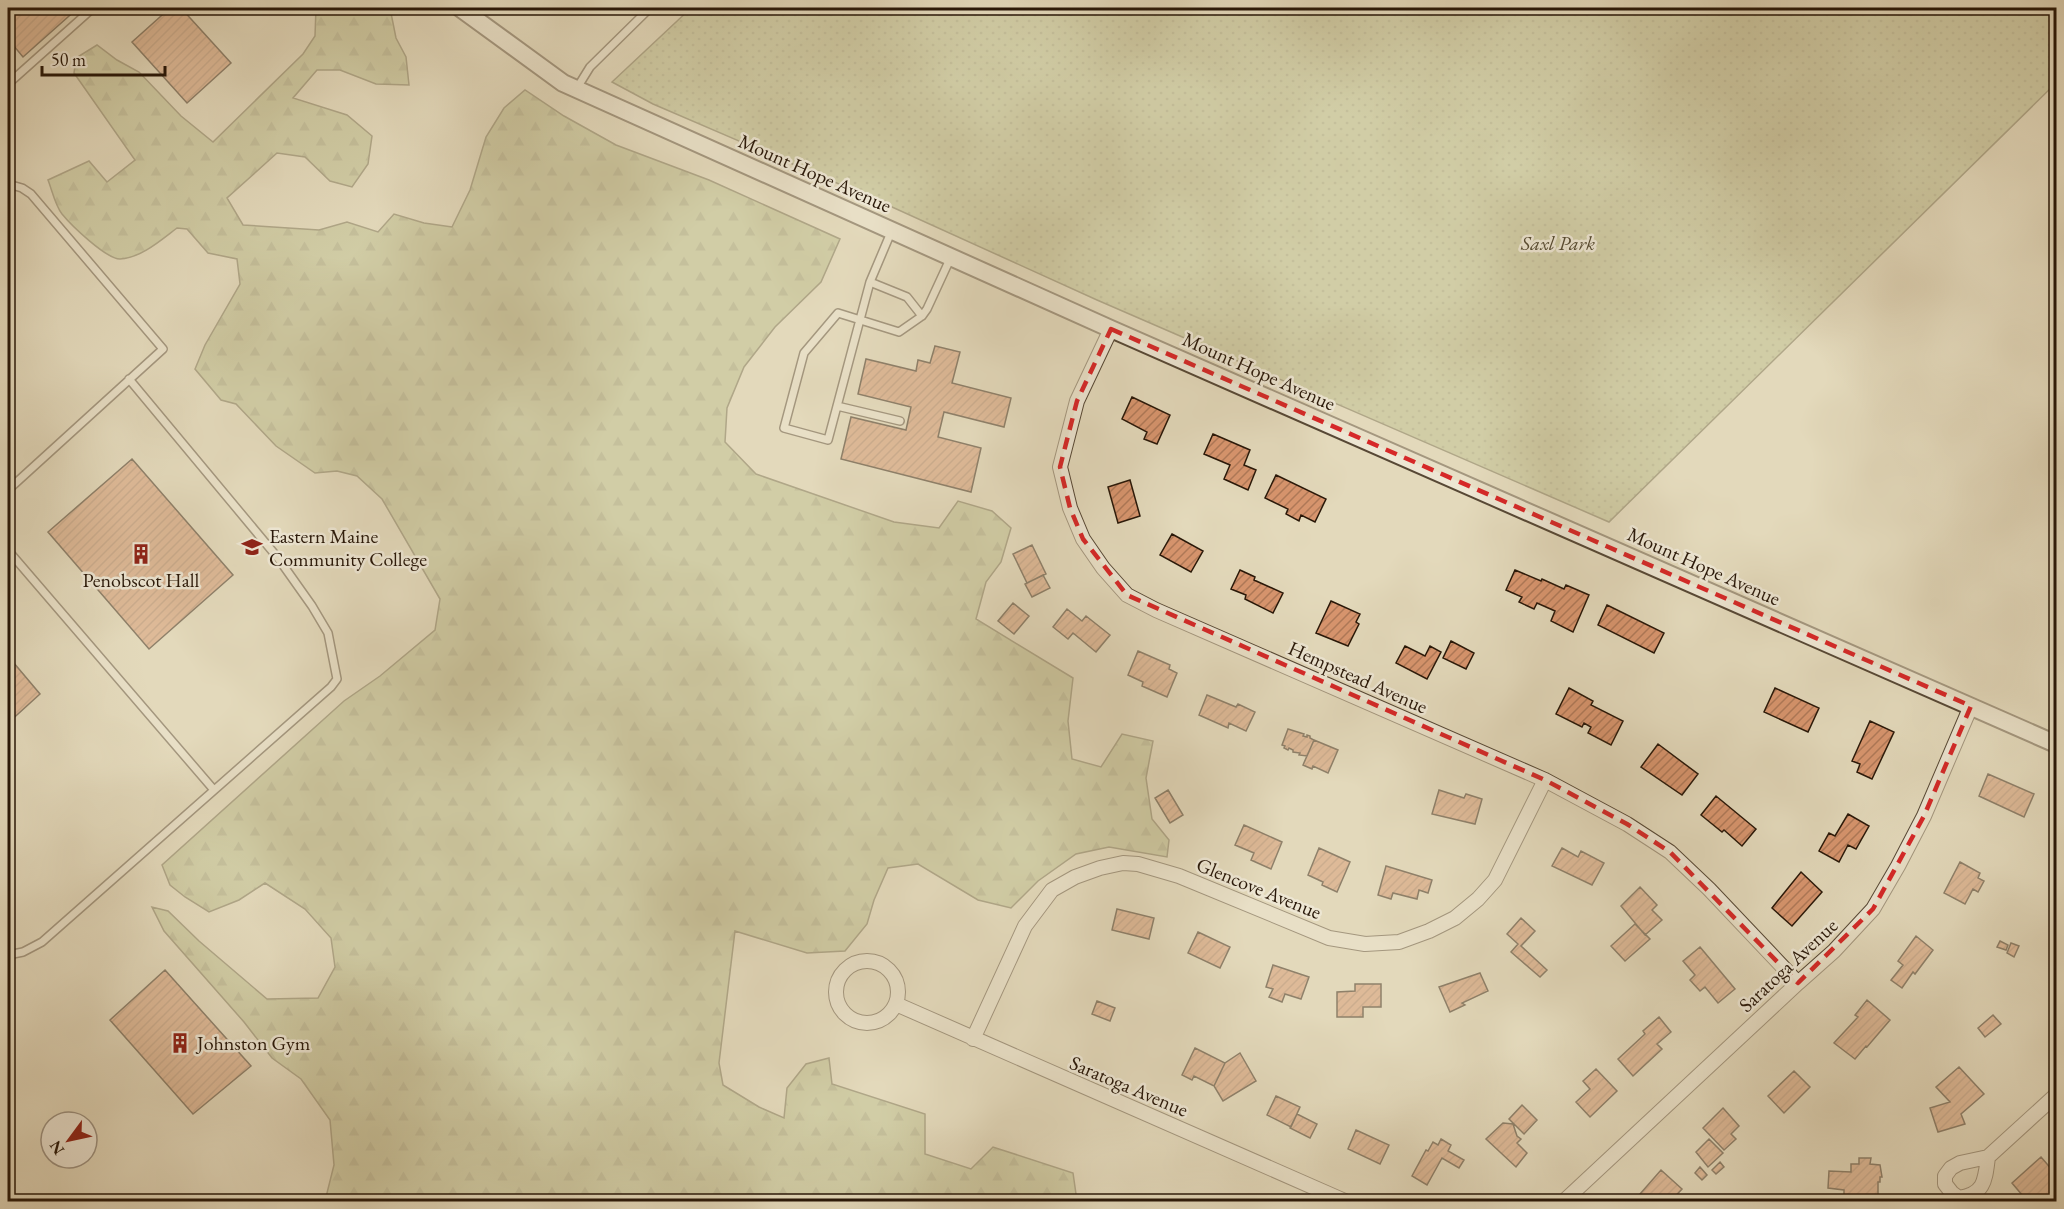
<svg xmlns="http://www.w3.org/2000/svg" width="2064" height="1209" font-family="'EB Garamond',serif">
<style>
.forest{fill:url(#forest-firs);stroke:#716a4a;stroke-width:1.5}
.park{fill:url(#park-dots);stroke:#716a4a;stroke-width:1.5}
.building{fill:url(#building-hatch);stroke:#281708;stroke-width:1.5}
.lines{fill:none;stroke-linecap:round;stroke-linejoin:round}
.service-casing{stroke:#574835;stroke-width:10}
.minor-casing{stroke:#574835;stroke-width:16}
.tertiary-casing{stroke:#574835;stroke-width:20}
.service{stroke:#ede6d3;stroke-width:7}
.minor{stroke:#ede6d3;stroke-width:14}
.tertiary{stroke:#ede6d3;stroke-width:16}
.marked{fill:none;stroke:#d62828;stroke-width:4.5;stroke-dasharray:12 8;stroke-linejoin:round}
.labels{text-anchor:middle;dominant-baseline:central;stroke-width:5;stroke-linejoin:round;paint-order:stroke}
.street-label{font-size:20px;fill:#281708;stroke:#ede6d3}
.park-label{font-size:20px;font-style:italic;fill:#544930;stroke:#ede6d3}
.poi-label{font-size:20px;fill:#281708;stroke:#ede6d3;text-anchor:start}
</style>
<defs>
<pattern id="forest-firs" width="22" height="20" patternUnits="userSpaceOnUse" patternTransform="scale(1.5)"><rect width="22" height="20" fill="#babe8c"/><path d="M5 1l3.5 6h-7zM16 11l3.5 6h-7z" fill="#a0a377"/></pattern>
<pattern id="park-dots" width="8" height="8" patternUnits="userSpaceOnUse" patternTransform="scale(1.5)"><rect width="8" height="8" fill="#babe8c"/><path d="M2 2h.1M6 6h.1" fill="none" stroke="#a0a377" stroke-width="1.8" stroke-linecap="round"/></pattern>
<pattern id="building-hatch" width="6" height="6" patternUnits="userSpaceOnUse" patternTransform="scale(1.5)"><rect width="6" height="6" fill="#d8956e"/><path d="M-1 1l2-2M0 6l6-6M5 7l2-2" fill="none" stroke="#af7958"/></pattern>
</defs>
<rect width="100%" height="100%" fill="#e3d9bb"/>
<filter id="stains"><feTurbulence type="fractalNoise" baseFrequency=".00333" numOctaves="4"/><feColorMatrix values="0 0 0 0 .2 0 0 0 0 .09 0 0 0 0 .02 0 0 0 .5 -.17"/></filter>
<radialGradient id="worn" r=".72"><stop offset=".6" stop-color="#630" stop-opacity="0"/><stop offset="1" stop-color="#630" stop-opacity=".3"/></radialGradient>
<path class="forest" d="M316,8H390L396,38L406,57L409,85L376,84L340,70H317L293,98L347,115L372,136L368,164L352,187L330,181L305,157L277,153L227,198L243,225L319,230L347,222L378,232L394,214L424,223L452,227L470,190L486,137L504,108L525,90L564,116L616,145L709,180L840,239L821,282L775,327L744,367L727,408L725,442L756,474L894,522L939,528L958,501L992,511L1011,528L1001,562L986,582L976,619L1073,678L1068,721L1072,759L1101,767L1122,734L1153,741L1146,778L1152,819L1169,840L1167,857L1109,847L1076,854L1038,881L1011,908L978,900L918,864L888,868L874,900L867,924L845,951L807,953L735,931L719,1063L723,1085L759,1107L784,1118L787,1088L806,1064L829,1058L832,1084L925,1114V1154L971,1169L993,1147L1073,1173L1077,1201H325L334,1165L330,1120L301,1079L272,1058L244,1022L164,931L152,907L168,911L199,941L267,999L318,998L335,967L331,938L305,909L265,883L239,900L209,912L185,897L170,885L162,865L344,701L380,676L435,630L440,599L382,499L357,476L337,471L315,473L276,446L236,404L221,400L195,369L205,345L240,284L237,259L208,253L187,229L177,228C161,240 141,258 120,259C106,259 71,225 62,214C55,205 52,190 48,180L89,161L107,182L135,160L74,73L76,58L97,45L117,60L139,72L181,116L213,142L303,54L315,36Z"/>
<path class="park" d="M691,8H1251L1258,14L1266,8H2056V83L1609,522L1097,300L881,202L653,104L612,82Z"/>
<path class="building" d="M8,8H78L23,57L8,39Z
M170,8H181L231,63L187,103L132,42Z
M935,346L960,352L952,383L1011,398L1004,427L944,412L938,437L981,448L971,492L841,459L851,417L906,430L911,407L858,394L866,359L916,371L918,360L930,363Z
M1132,397L1170,415L1157,444L1144,439L1147,432L1122,419Z
M1213,434L1250,450L1244,465L1256,470L1248,490L1224,479L1230,465L1204,454Z
M132,459L233,575L149,649L48,532Z
M1276,475L1326,499L1315,522L1301,515L1299,521L1286,514L1288,509L1265,498Z
M1130,480L1140,516L1118,523L1108,487Z
M1172,534L1203,551L1191,572L1160,555Z
M1032,545L1046,574L1027,583L1013,554Z
M1240,570L1255,577L1254,580L1283,593L1273,613L1245,599L1246,595L1231,589Z
M1515,570L1541,581L1542,579L1564,589L1566,585L1589,595L1573,632L1551,621L1555,611L1537,603L1534,609L1519,602L1522,597L1506,590Z
M1043,575L1050,588L1032,597L1025,584Z
M1331,601L1360,614L1356,622L1359,624L1348,646L1316,633Z
M1013,603L1029,616L1014,634L998,621Z
M1607,605L1664,633L1654,653L1598,625Z
M1067,609L1082,621L1086,616L1110,635L1096,652L1073,633L1068,639L1053,627Z
M1451,641L1474,653L1466,669L1443,658Z
M1405,646L1425,656L1430,646L1441,652L1427,679L1396,663Z
M1138,651L1170,665L1169,669L1177,673L1167,697L1142,686L1143,682L1128,675Z
M8,656L40,694L8,723Z
M1569,688L1593,701L1591,705L1623,721L1611,745L1588,733L1591,727L1584,723L1582,727L1556,714Z
M1775,688L1819,708L1808,732L1764,712Z
M1207,695L1236,707L1238,704L1255,712L1246,731L1229,723L1228,728L1199,715Z
M1870,721L1894,732L1872,779L1857,772L1860,764L1852,761Z
M1288,729L1304,734L1303,736L1307,737V735L1310,736V738L1314,740L1307,756L1299,755L1300,753L1293,752V750L1289,748L1288,750L1284,748L1285,746L1282,745Z
M1314,740L1338,750L1328,773L1313,766L1312,769L1303,765Z
M1658,744L1698,774L1682,795L1641,767Z
M1988,774L2034,794L2024,817L1979,796Z
M1168,790L1183,815L1170,823L1155,798Z
M1439,790L1464,798L1466,794L1482,799L1475,824L1432,814Z
M1716,796L1756,829L1742,846L1724,830L1722,832L1701,815Z
M1848,814L1869,826L1856,849L1848,845L1839,862L1819,851L1829,833L1835,836Z
M1244,825L1282,842L1271,869L1251,860L1254,853L1235,845Z
M1319,848L1350,862L1337,892L1322,885L1323,882L1308,875Z
M1562,848L1578,857L1581,851L1604,863L1592,885L1552,866Z
M1960,862L1980,873L1978,878L1984,881L1978,892L1973,889L1965,904L1944,893Z
M1386,866L1432,880L1428,893L1419,890L1417,899L1393,893L1391,899L1378,895Z
M1801,872L1822,892L1792,926L1772,908Z
M1640,887L1657,905L1652,910L1662,920L1645,935L1621,906Z
M1117,909L1154,918L1149,939L1112,930Z
M1521,918L1535,931L1521,946L1547,970L1540,977L1511,952L1518,944L1507,934Z
M1635,924L1650,939L1625,961L1611,946Z
M1198,932L1230,947L1220,968L1188,953Z
M1916,936L1933,950L1915,974L1913,972L1902,988L1891,980L1903,965L1898,961Z
M2000,941L2008,945L2006,950L1997,947Z
M2011,943L2019,946L2014,957L2007,953Z
M1700,947L1735,989L1718,1003L1705,987L1700,991L1690,980L1695,975L1683,961Z
M1273,965L1309,977L1301,999L1285,994L1282,1002L1269,997L1273,989L1266,987Z
M165,970L251,1066L193,1114L110,1020Z
M1480,973L1488,991L1462,1003L1465,1005L1450,1012L1439,987Z
M1355,984H1381V1007H1363V1017H1337V992L1355,991Z
M1867,1000L1890,1020L1867,1047L1866,1046L1855,1059L1834,1043L1858,1017L1855,1015Z
M1097,1001L1115,1008L1110,1021L1092,1014Z
M1993,1015L2001,1024L1985,1037L1978,1028Z
M1659,1017L1671,1032L1657,1044L1662,1049L1633,1076L1618,1059L1645,1034L1643,1031Z
M1195,1048L1225,1063L1214,1086L1194,1076L1192,1080L1182,1075Z
M1240,1053L1256,1081L1223,1101L1214,1086L1225,1063Z
M1959,1067L1984,1094L1961,1114L1965,1124L1938,1132L1930,1108L1950,1102L1936,1087Z
M1596,1069L1617,1091L1590,1117L1576,1102L1590,1089L1583,1081Z
M1794,1071L1810,1087L1784,1113L1768,1096Z
M1276,1096L1300,1107L1291,1127L1267,1115Z
M1522,1105L1537,1120L1524,1134L1509,1119Z
M1723,1108L1739,1126L1731,1134L1736,1139L1724,1150L1703,1128Z
M1297,1114L1317,1124L1310,1138L1290,1128Z
M1503,1123L1513,1124L1517,1136L1521,1139L1517,1143L1527,1153L1516,1167L1486,1139Z
M1356,1130L1389,1145L1380,1164L1348,1149Z
M1441,1139L1451,1145L1448,1151L1464,1160L1459,1168L1442,1158L1427,1185L1412,1176L1426,1150L1428,1151L1433,1142L1438,1145Z
M1709,1139L1723,1153L1708,1167L1696,1152Z
M2041,1157L2053,1171L2056,1168V1202H2028L2012,1183Z
M1859,1158H1871L1870,1164L1880,1165L1882,1177H1880V1182H1878V1196H1886V1202H1853V1199H1844V1190L1828,1188L1829,1171L1851,1172V1164H1859Z
M1720,1162L1724,1167L1716,1174L1712,1170Z
M1700,1167L1707,1175L1702,1180L1695,1173Z
M1661,1170L1682,1189L1670,1202L1664,1200L1663,1202H1633Z"/>
<g class="lines">
<g class="service-casing">
<path id="service" d="M8,84L93,8
M577,88L590,67L650,8
M8,184L22,188L31,194L163,349L8,490
M892,230L870,282L828,440L784,428L804,353L838,313L899,332L922,316L927,309L951,257
M870,282L907,297L922,316
M837,406L900,421
M12,555L214,790
M8,955L23,952L42,942L331,687L337,679L328,633L312,606L278,558L129,379"/>
</g>
<g class="minor-casing">
<path id="minor" d="M1111,329L1077,401L1060,467L1070,508L1083,539L1103,568L1127,595L1156,610L1545,780L1627,824L1670,852L1709,889L1798,983
M836 992a31 31 0 1 1 62 0a31 31 0 1 1-62 0Z
M896,1004L1347,1202
M973,1039L1025,926L1052,890L1075,877L1100,868L1123,863L1138,864L1179,876L1329,938L1365,944L1399,942L1429,931L1455,918L1478,899L1495,880L1545,780
M1988,1157C1985,1180 1985,1194 1959,1198L1952,1193L1945,1184V1176L1951,1168L1960,1163L1988,1157L2056,1095
M1563,1202L1798,983L1834,951L1873,909L1898,866L1924,816L1971,706"/>
</g>
<g class="tertiary-casing">
<path id="tertiary" d="M460,8L563,83L1111,329L2056,744"/>
</g>
<use href="#service" class="service"/>
<use href="#minor" class="minor"/>
<use href="#tertiary" class="tertiary"/>
</g>
<path d="M0 0H2064V1209H0ZM1111,329L1971,706L1924,816L1873,909L1798,983L1670,852L1627,824L1545,780L1127,595L1083,539L1070,508L1060,467L1077,401Z" fill="#e3d9bb" fill-opacity=".55" fill-rule="evenodd"/>
<path class="marked" d="M1111,329L1971,706L1924,816L1873,909L1798,983L1670,852L1627,824L1545,780L1127,595L1083,539L1070,508L1060,467L1077,401Z"/>
<defs>
<g id="university-bare" transform="scale(1.62)"><path d="M0-5L7-2L0 1L-7-2ZM-4 1L0 2.5L4 1V4Q0 6-4 4Z" fill="#8f2418" stroke="#ede6d3" stroke-width="2.5" paint-order="stroke"/></g>
<g id="building-bare" transform="scale(1.62)"><path d="M-4-6H4V6H1V3H-1V6H-4ZM-2.5-4.3h1.7v1.8h-1.7ZM.8-4.3h1.7v1.8H.8ZM-2.5-1h1.7V.8h-1.7ZM.8-1h1.7V.8H.8Z" fill="#8f2418" stroke="#ede6d3" stroke-width="2.5" paint-order="stroke"/></g>
</defs>
<g fill-rule="evenodd">
<use href="#university-bare" x="252" y="547"/>
<use href="#building-bare" x="141" y="554"/>
<use href="#building-bare" x="180" y="1043"/>
</g>
<g class="labels">
<g class="street-label">
<text transform="translate(815 173) rotate(24)">Mount Hope Avenue</text>
<text transform="translate(1259 371) rotate(24)">Mount Hope Avenue</text>
<text transform="translate(1704 566) rotate(24)">Mount Hope Avenue</text>
<text transform="translate(1358 677) rotate(24)">Hempstead Avenue</text>
<text transform="translate(1259 888) rotate(22)">Glencove Avenue</text>
<text transform="translate(1788 965) rotate(-43)">Saratoga Avenue</text>
<text transform="translate(1129 1086) rotate(23)">Saratoga Avenue</text>
</g>
<g class="park-label">
<text x="1558" y="243">Saxl Park</text>
</g>
<g class="poi-label">
<text x="269" y="536">Eastern Maine<tspan x="269" dy="23">Community College</tspan></text>
<text x="141" y="580" text-anchor="middle">Penobscot Hall</text>
<text x="197" y="1043">Johnston Gym</text>
</g>
</g>
<rect width="2064" height="1209" fill="none" stroke="#e3d9bb" stroke-width="30"/>
<rect x="9" y="9" width="2046" height="1191" fill="none" stroke="#281708" stroke-width="3"/>
<rect x="15" y="15" width="2034" height="1179" fill="none" stroke="#281708" stroke-width="1.5"/>
<g transform="translate(69 1140) rotate(237)"><circle r="28" fill="#ede6d3" stroke="#9e9382" stroke-width="1.5"/>
<path d="M0-4.5L10 22L0 15L-10 22Z" fill="#8f2418"/>
<text y="-9" font-size="16" font-weight="bold" text-anchor="middle" fill="#281708">N</text>
</g>
<path d="M42 66v9h123v-9" fill="none" stroke="#281708" stroke-width="3"/>
<text x="51" y="66" font-size="18" fill="#281708" stroke="#ede6d3" stroke-width="4.5" paint-order="stroke">50 m</text>
<rect width="100%" height="100%" filter="url(#stains)"/>
<rect width="100%" height="100%" fill="url(#worn)"/>
</svg>
